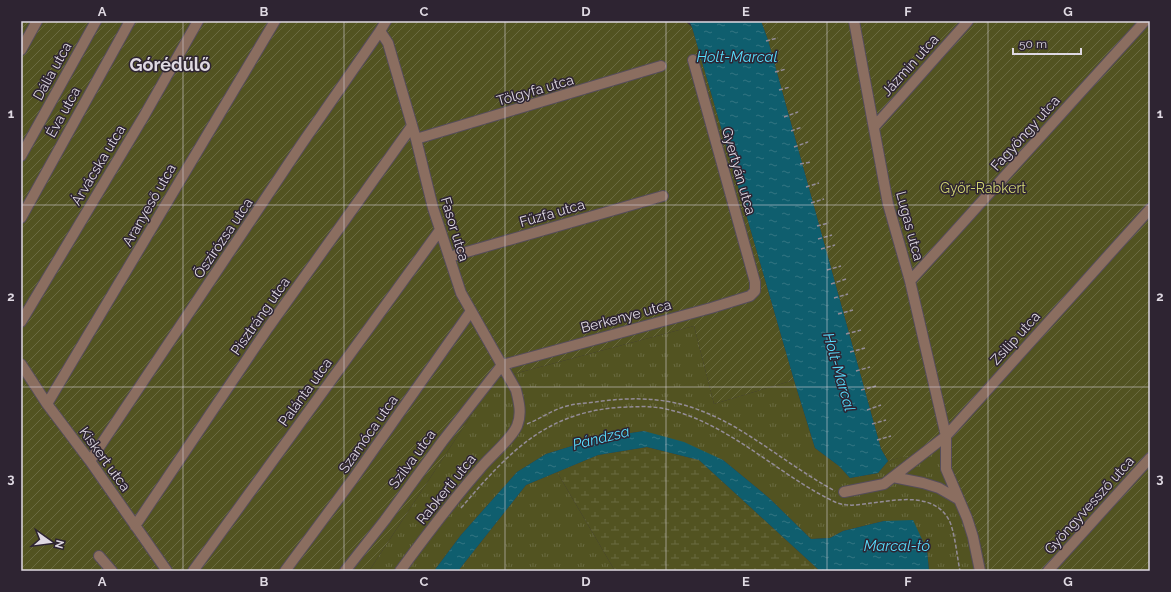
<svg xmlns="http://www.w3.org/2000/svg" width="1171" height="592" font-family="Raleway,sans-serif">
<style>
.grass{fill:url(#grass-tufts)}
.wetland{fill:url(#wetland-marsh)}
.garden{fill:url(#garden-furrows)}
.water{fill:url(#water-ripples)}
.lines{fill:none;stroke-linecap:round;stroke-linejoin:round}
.minor-casing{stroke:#564d5a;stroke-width:12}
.path{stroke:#948c97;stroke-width:1.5;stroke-dasharray:4 2;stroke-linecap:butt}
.minor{stroke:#8b6e60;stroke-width:10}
.grid{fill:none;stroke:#dfd9e2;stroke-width:1;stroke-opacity:0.55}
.labels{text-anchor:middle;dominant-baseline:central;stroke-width:3;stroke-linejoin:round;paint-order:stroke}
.street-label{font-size:14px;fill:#dfd9e2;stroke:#2e2432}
.park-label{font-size:14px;fill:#d2d673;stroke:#2e2432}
.water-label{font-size:15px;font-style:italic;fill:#57ddfd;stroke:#2e2432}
.district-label{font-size:18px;font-weight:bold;fill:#dfd9e2;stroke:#2e2432}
.neatline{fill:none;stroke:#dfd9e2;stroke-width:1.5}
.grid-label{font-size:13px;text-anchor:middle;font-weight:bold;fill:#dfd9e2}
</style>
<defs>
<pattern id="grass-tufts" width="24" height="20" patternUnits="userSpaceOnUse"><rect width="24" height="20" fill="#525321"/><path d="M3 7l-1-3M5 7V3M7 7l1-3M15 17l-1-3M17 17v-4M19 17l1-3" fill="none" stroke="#6a6b41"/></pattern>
<pattern id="wetland-marsh" width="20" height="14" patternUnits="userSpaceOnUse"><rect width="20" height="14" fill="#525321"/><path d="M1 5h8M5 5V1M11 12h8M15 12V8" fill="none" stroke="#6a6b41"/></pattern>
<pattern id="garden-furrows" width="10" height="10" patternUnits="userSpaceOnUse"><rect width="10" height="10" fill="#525321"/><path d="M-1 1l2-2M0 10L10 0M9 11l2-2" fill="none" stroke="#6a6b41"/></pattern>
<pattern id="water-ripples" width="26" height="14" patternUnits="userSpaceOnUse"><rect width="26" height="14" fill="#0f5e6e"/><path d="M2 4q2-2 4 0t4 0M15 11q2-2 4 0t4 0" fill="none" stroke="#327482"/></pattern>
</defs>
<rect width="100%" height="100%" fill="#382e3c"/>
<path class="grass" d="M694,326L714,404L794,380L815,448L839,466L850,478L878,473L888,461L940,446L982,547L987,571H929L927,550L884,521L843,531L830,538L811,539L769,498L723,460L644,431L598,438L546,454L517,472L461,535L434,571H369L495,379Z
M557,472L615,571H458L526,485Z"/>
<path class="wetland" d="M647,447L699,460L820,571H615L557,472L598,455Z"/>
<path class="garden" d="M21,21H685L692,27L794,380L714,404L694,326L495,379L369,571H21Z
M761,21H1150V571H987L982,547L940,447L888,461L881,449L768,40Z"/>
<path class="water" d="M689,21H761L768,40L881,449L888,461L878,473L850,478L839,466L815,448L794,380L692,27Z
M644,431L684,442L723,460L769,498L811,539L830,538L843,531L884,521L913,520L927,550L929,571H820L699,460L647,447L598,455L526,485L458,571H434L461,535L517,472L546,454L598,438Z"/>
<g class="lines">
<g class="minor-casing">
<path id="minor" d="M854,21L888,204L910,281L946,436V469L967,518L973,537L980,571
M380,31L388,43L416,139L433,208L461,293L516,390C519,402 522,414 517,426C511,440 489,457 479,470C451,502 425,537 400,571
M21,50L37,21
M874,127L968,21
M416,139L661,66
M21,156L96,21
M21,218L130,21
M449,257L663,196
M910,281L1145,21
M21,322L144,116L198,21
M21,364L47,404L90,461L167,571
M47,404L275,21
M90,461L301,145L380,31L386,21
M893,477L946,436L1150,209
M844,492L884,484L893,477L923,483L939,488L958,499
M135,526L268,328L412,126
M99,556L112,571
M193,571L440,230
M285,571L353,479L471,311
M345,571L385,520L442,442L502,365L711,308L750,296L755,291V282L693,60
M1048,571L1150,458"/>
</g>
<path class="path" d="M766,41L778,38
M769,56L780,52
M775,72L786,69
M779,90L790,87
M784,117L798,112
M791,131L802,127
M794,147L808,142
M800,164L811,162
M806,187L819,183
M811,203L824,199
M817,226L829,223
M818,239L832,235
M821,249L835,245
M827,270L841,266
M831,284L846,279
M834,298L848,294
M838,314L853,310
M846,334L861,330
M850,352L865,348
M856,371L870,367
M861,390L876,386
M867,410L881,405
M527,424C542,418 555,408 571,405C581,403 592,403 602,401C654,395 689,401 735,427C769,447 800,472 835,491
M872,424L886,420
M877,440L891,436
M461,508C510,451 547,410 627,407C635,407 644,406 652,407C677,409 702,420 723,432C762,454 795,483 835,502C846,507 859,505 871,503C897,500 934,492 949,520C955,532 957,557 960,571"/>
<use href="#minor" class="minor"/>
</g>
<path class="grid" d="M183,21V571M344,21V571M505,21V571M666,21V571M827,21V571M988,21V571M21,205H1150M21,387H1150"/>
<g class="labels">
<g class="street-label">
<text transform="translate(910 65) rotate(-48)">Jázmin utca</text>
<text transform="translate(52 71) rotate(-61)">Dália utca</text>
<text transform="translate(535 90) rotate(-16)">Tölgyfa utca</text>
<text transform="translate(63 112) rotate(-61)">Éva utca</text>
<text transform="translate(1025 133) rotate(-48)">Fagyöngy utca</text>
<text transform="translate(98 165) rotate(-59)">Árvácska utca</text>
<text transform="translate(739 171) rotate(74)">Gyertyán utca</text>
<text transform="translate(149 205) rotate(-60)">Aranyeső utca</text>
<text transform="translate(552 213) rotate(-16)">Fűzfa utca</text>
<text transform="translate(910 226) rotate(75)">Lugas utca</text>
<text transform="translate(455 229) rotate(73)">Fasor utca</text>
<text transform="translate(223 238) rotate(-56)">Őszirózsa utca</text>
<text transform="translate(260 316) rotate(-55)">Pisztráng utca</text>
<text transform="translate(626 316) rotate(-15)">Berkenye utca</text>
<text transform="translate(1015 338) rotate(-48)">Zsilip utca</text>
<text transform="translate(305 392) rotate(-54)">Palánta utca</text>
<text transform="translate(368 434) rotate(-55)">Szamóca utca</text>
<text transform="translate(105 459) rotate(54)">Kiskert utca</text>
<text transform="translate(412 459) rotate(-54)">Szilva utca</text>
<text transform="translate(446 489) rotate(-51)">Rabkerti utca</text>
<text transform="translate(1089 505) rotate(-48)">Gyöngyvessző utca</text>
</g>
<g class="park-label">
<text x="983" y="188">Győr-Rabkert</text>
</g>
<g class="water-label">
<text x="737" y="57">Holt-Marcal</text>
<text transform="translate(839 372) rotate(74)">Holt-Marcal</text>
<text transform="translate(601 438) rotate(-14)">Pándzsa</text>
<text x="897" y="546">Marcal-tó</text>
</g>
<g class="district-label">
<text x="170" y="64">Górédűlő</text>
</g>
</g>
<rect width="1171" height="592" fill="none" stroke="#2e2432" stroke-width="44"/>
<g transform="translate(50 542) rotate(104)" stroke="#2e2432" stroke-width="3" paint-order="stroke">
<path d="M0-3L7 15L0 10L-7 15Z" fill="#dfd9e2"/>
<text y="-6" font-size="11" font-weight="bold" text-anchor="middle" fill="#dfd9e2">N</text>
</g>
<path d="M1013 48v6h68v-6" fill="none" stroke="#dfd9e2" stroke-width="2"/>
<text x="1019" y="48" font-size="12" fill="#dfd9e2" stroke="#2e2432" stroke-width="3" paint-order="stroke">50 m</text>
<rect x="22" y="22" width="1127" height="548" class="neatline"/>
<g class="grid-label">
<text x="102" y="16">A</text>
<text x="264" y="16">B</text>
<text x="424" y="16">C</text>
<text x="586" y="16">D</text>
<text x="746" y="16">E</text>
<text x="908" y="16">F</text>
<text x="1068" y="16">G</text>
<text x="11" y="118">1</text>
<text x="1160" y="118">1</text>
<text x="11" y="301">2</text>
<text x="1160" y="301">2</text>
<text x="11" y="483">3</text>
<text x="1160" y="483">3</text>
<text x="102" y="586">A</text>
<text x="264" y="586">B</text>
<text x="424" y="586">C</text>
<text x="586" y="586">D</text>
<text x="746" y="586">E</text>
<text x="908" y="586">F</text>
<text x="1068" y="586">G</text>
</g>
</svg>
